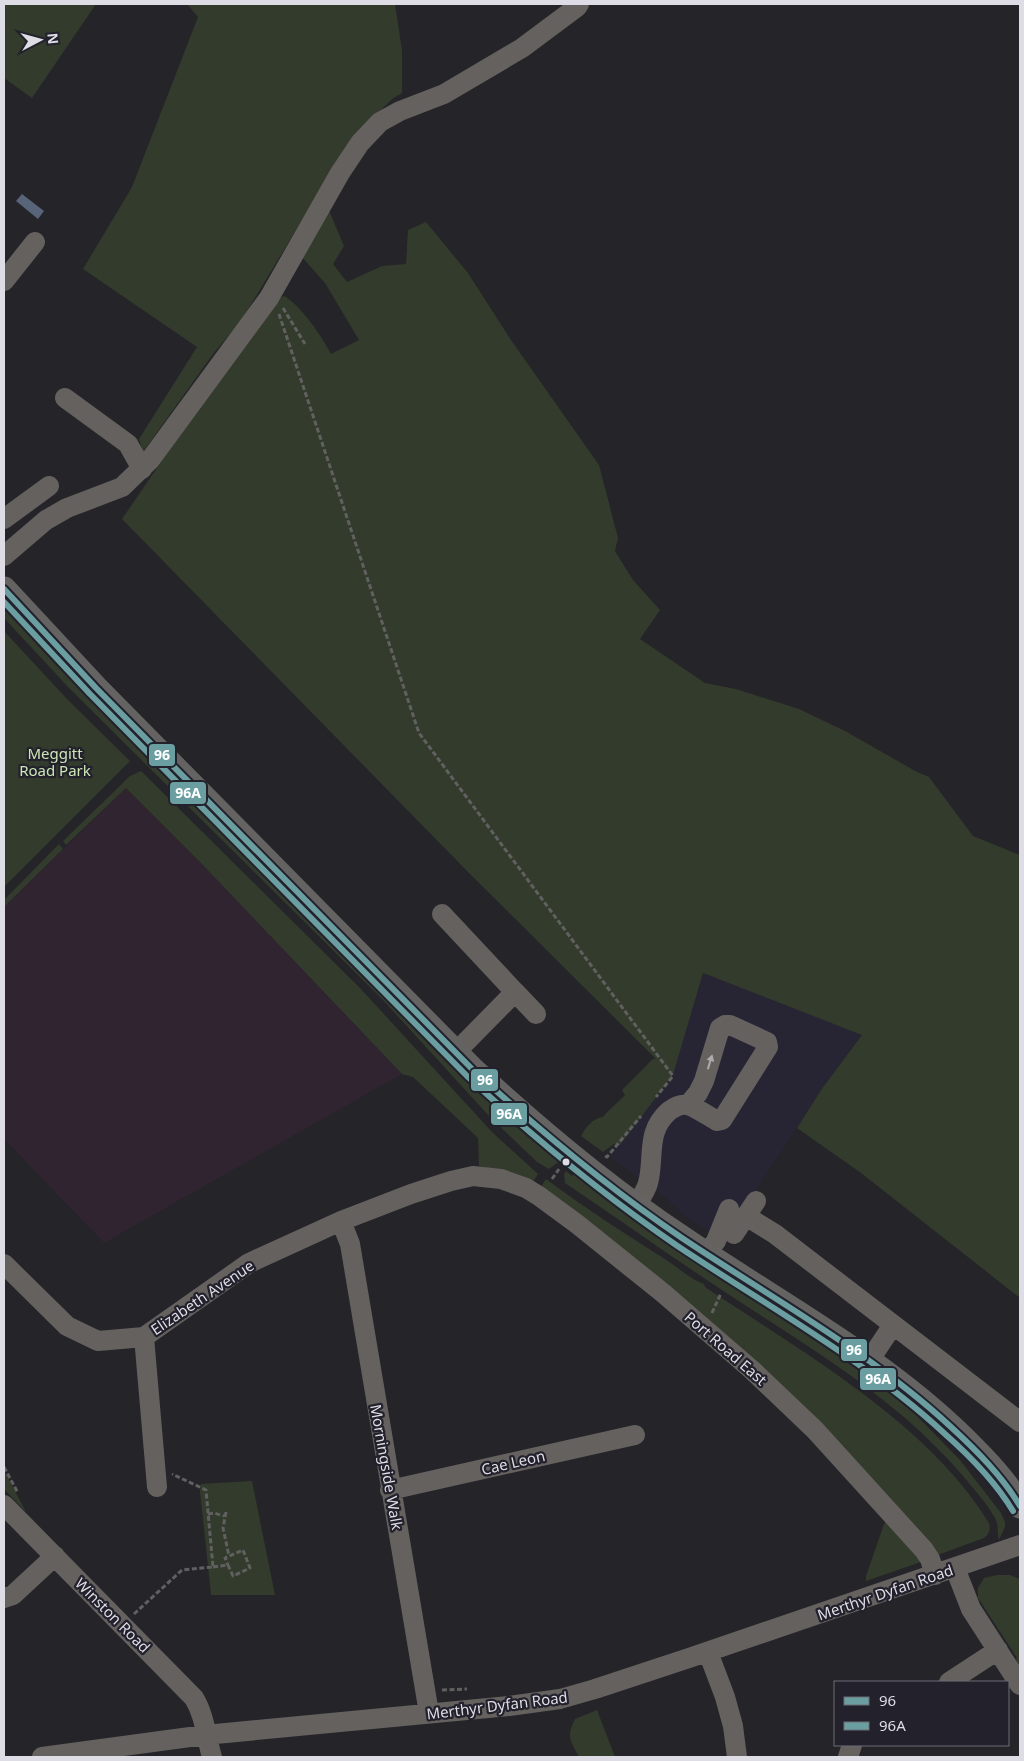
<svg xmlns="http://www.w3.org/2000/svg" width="1024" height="1761" font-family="'Noto Sans',sans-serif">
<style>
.built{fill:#272534}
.education{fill:#302430}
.green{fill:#333b2c}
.water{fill:#57647a}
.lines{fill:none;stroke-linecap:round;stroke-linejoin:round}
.path{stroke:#616061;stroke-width:3;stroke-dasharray:5 2.5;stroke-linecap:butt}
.minor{stroke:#65615f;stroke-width:20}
.major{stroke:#656362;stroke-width:25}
.bus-1-casing{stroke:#22212c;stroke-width:10}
.bus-2-casing{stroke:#22212c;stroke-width:10}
.bus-1{stroke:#6a9ea1;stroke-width:6}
.bus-2{stroke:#6a9ea1;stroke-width:6}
.oneway{fill:#aeabaf}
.bus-dot{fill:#dedde5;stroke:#22212c;stroke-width:2}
.labels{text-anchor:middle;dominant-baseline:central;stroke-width:4.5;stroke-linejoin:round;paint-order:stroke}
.park-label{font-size:15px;fill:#cce6b4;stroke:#22212c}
.street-label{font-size:15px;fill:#dedde5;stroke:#22212c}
.line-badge{stroke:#22212c;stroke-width:2}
.badge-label{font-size:14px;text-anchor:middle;font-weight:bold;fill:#fff}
</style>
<rect width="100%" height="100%" fill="#242429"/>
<path class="built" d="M703,973L862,1035L821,1090L726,1237V1243L684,1215L661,1194L610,1157L673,1075Z"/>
<path class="education" d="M126,788L200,862L402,1074L104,1243L4,1139V907Z"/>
<path class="green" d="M4,4H96L32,98L4,78V49L5,47L4,46Z
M187,4H395L402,50V93L392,99L376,115L357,136L305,215L241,321L213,354L143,452L139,439L197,347L83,269L132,187L198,17Z
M328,208L344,246L333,264L347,282L382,266L406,264L408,230L426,222L468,273L511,340L599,465L618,538L615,551L633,580L660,610L640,639L705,683L736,689L799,709L845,731L917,772L929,777L973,836L1020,855V1298L861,1173L797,1128L821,1090L862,1035L703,973L673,1075L620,1145L614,1144L603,1152L581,1136C585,1128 593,1118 603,1117C609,1109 618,1103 625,1095L622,1090L653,1059H656L467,871L122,519L209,392L278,299L284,296C300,304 323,338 331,354L359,340L325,283L300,255Z
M4,604L560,1161L549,1169L537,1162L489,1116L383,1000L68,687L4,618Z
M4,631L68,700L130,761L4,887Z
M141,771L360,988L492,1132L538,1174L533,1182L510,1173L479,1166L478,1138L413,1077L402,1074L200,862L126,788L66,845L63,841L130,776Z
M59,844L63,849L4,907V900Z
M566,1171L572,1176L575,1172L869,1375L915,1414L960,1460L1001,1513L1005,1522V1527L999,1540C997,1533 999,1525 995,1518C988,1505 977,1493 968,1482C903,1402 813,1350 728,1294C673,1258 620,1220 565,1183L564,1174Z
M546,1179C585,1208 627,1235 668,1261C680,1269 690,1279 704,1284L705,1287C802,1352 927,1422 989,1523C991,1530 989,1534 984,1538L935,1556L930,1549L541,1187Z
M4,1470L26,1512L4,1489Z
M252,1481L275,1595H211L200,1491L201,1484Z
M889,1520L924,1561L866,1581V1576L884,1524Z
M997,1575H1010L1020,1579V1670L1014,1661L1017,1658L978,1598V1588L984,1578Z
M597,1710L615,1757H579C570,1740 566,1737 575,1719Z"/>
<path class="water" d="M22,194L44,211L38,219L16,201Z"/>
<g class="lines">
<path class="path" d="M283,308L305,344
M279,314L419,733L673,1076L656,1097
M605,1156L607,1157L641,1116
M552,1179L559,1169
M712,1313L721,1293
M4,1467L18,1493
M226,1512L223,1528L229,1556
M208,1514L214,1513L224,1516
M213,1567L228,1565L233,1576L250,1568L243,1550L225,1558L228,1565
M134,1614L182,1570L213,1567L206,1490L172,1474
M442,1690L467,1689"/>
<path class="minor" d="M4,281L35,242
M65,398L128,444L142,469
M4,519L49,486
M4,556L46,520L67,508L122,487L150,460L269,298L340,173L360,143L380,122L400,111L444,94L522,48L577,7L579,4
M442,914L515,992L456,1052
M515,992L536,1014
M635,1207C640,1199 646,1191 648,1183C655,1158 645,1132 669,1111C675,1107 680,1104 687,1105C694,1106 710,1117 717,1121L722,1120L768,1047L767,1042L730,1025H725L720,1028L704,1081L698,1093L688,1105
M746,1216L775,1234L1020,1422
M341,1221L350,1244L429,1713
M734,1234L756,1201
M706,1254L716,1241L729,1209
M4,1264L67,1326L98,1341L144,1337L249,1263L341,1221L411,1194L451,1181L473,1176L501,1179L526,1188L539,1196L577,1224L663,1293L752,1370L815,1430L924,1550L930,1559L935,1575
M144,1337L157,1487
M869,1361L893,1325
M390,1490L635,1435
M4,1505L194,1698C205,1716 206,1737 212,1757
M955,1568L971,1609L1020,1685
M4,1598L13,1595L55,1556
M708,1652L725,1697L733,1726L737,1757
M949,1682L998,1650
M42,1757L205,1735L509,1706L560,1699L595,1689L689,1658L1020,1545
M848,1757L852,1745"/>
<path class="major" d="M4,589L96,688L473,1070C539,1131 607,1188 682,1238C777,1303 882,1358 965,1440C985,1460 1006,1481 1020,1506"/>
<g class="bus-1-casing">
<path id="bus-1" d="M4,589L96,688L473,1070C539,1130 608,1188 682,1238C773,1299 870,1352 951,1427C977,1451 1002,1476 1020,1506"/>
</g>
<g class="bus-2-casing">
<path id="bus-2" d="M4,602L90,694L467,1076C533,1137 602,1194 676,1245C767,1306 864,1359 945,1434C971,1457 995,1481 1013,1511"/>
</g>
<use href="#bus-1" class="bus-1"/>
<use href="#bus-2" class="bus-2"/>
</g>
<defs><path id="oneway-solid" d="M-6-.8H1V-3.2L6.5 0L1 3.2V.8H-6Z" transform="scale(1.25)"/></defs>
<use class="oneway" href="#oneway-solid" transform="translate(710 1062) rotate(-73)"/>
<circle class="bus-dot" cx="566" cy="1162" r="4.5"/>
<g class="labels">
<g class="park-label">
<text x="55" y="753">Meggitt<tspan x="55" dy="17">Road Park</tspan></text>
</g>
<g class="street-label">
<text transform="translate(202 1297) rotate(-34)">Elizabeth Avenue</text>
<text transform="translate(726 1348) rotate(41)">Port Road East</text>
<text transform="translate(513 1462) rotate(-13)">Cae Leon</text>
<text transform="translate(387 1467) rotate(80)">Morningside Walk</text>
<text transform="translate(885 1592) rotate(-19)">Merthyr Dyfan Road</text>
<text transform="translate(113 1615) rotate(45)">Winston Road</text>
<text transform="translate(497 1705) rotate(-7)">Merthyr Dyfan Road</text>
</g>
</g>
<g class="line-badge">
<rect x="148" y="743" width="28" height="24" rx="5" fill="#6a9ea1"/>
<rect x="169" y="781" width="38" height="24" rx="5" fill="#6a9ea1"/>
<rect x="470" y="1068" width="29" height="24" rx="5" fill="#6a9ea1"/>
<rect x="490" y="1102" width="38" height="24" rx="5" fill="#6a9ea1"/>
<rect x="840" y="1338" width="28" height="24" rx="5" fill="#6a9ea1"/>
<rect x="859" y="1367" width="38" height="24" rx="5" fill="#6a9ea1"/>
</g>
<g class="badge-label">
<text x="162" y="760">96</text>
<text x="188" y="798">96A</text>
<text x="485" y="1085">96</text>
<text x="509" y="1119">96A</text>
<text x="854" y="1355">96</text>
<text x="878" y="1384">96A</text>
</g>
<rect width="1024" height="1761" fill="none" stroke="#dedde5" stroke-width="10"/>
<rect x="834" y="1681" width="175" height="65" fill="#22212c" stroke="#6d6c76"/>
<rect x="844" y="1697" width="25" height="8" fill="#6a9ea1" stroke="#6d6c76"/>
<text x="879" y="1706" font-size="15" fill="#dedde5">96</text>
<rect x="844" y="1722" width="25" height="8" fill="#6a9ea1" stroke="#6d6c76"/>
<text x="879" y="1731" font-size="15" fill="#dedde5">96A</text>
<g transform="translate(40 40) rotate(84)" stroke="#22212c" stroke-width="4" paint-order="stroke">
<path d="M0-4L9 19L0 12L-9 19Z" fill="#dedde5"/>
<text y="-8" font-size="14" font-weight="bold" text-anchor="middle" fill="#dedde5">N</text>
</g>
</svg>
